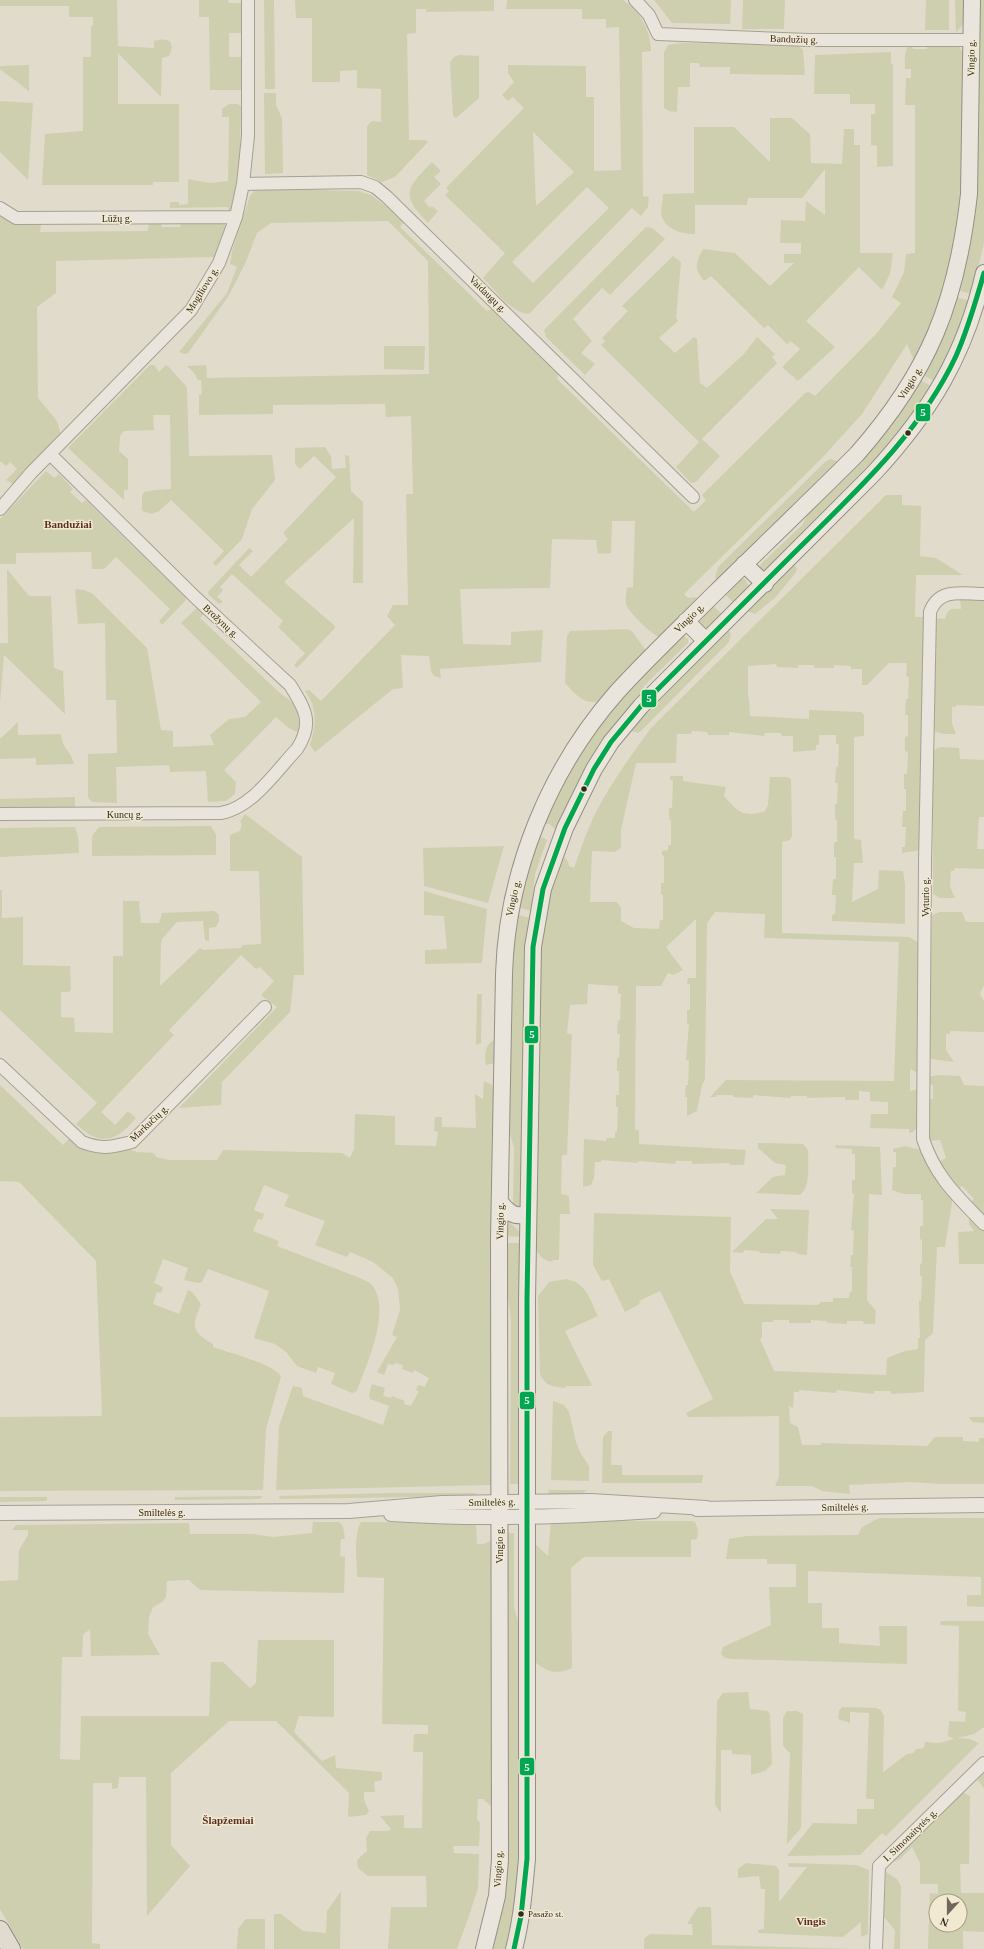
<svg xmlns="http://www.w3.org/2000/svg" width="984" height="1949" font-family="Georgia,serif">
<style>
.green{fill:#cecfaf;fill-rule:evenodd}
.lines{fill:none;stroke-linecap:round;stroke-linejoin:round}
.minor-casing{stroke:#a6a094;stroke-width:14}
.tertiary-casing{stroke:#a6a094;stroke-width:16}
.secondary-casing{stroke:#958f85;stroke-width:18}
.primary-casing{stroke:#8b857b;stroke-width:20}
.minor{stroke:#eae5dc;stroke-width:12}
.tertiary{stroke:#eae5dc;stroke-width:14}
.secondary{stroke:#eae5dc;stroke-width:16}
.primary{stroke:#e0dbce;stroke-width:18}
.bus-1-casing{stroke:#f1e9d1;stroke-width:8}
.bus-1{stroke:#00a651;stroke-width:5}
.bus-dot{fill:#33291e;stroke:#f1e9d1;stroke-width:1.5}
.labels{text-anchor:middle;dominant-baseline:central;stroke-width:3;stroke-linejoin:round;paint-order:stroke}
.bus-label{font-size:9px;fill:#33291e;stroke:#f1e9d1;text-anchor:start}
.street-label{font-size:10px;fill:#33291e;stroke:#f1e9d1}
.neighbourhood-label{font-size:11px;font-weight:bold;fill:#5b3022;stroke:#f1e9d1}
.line-badge{stroke:#f1e9d1;stroke-width:1.5}
.badge-label{font-size:11px;text-anchor:middle;font-weight:bold;fill:#fff}
</style>
<rect width="100%" height="100%" fill="#e1dbcb"/>
<path class="green" d="M0,0H117L118,46L154,48V41C168,37 176,41 169,56L162,58L161,97L118,53V104H179V182H153V185H42L45,134L83,131V57H91V26H93V17H69V6H0Z
M199,0H228L229,3H241V33H229V57H241V90H210L209,17H199Z
M264,0H274L275,89H265Z
M295,0H494V11L426,12V9H416V33L407,34L409,140H425L428,142L395,177L382,182L367,175V126L372,121L381,122V89L357,88V70L340,71V82H312V18H296Z
M507,0H623C640,12 651,30 651,51L642,52L643,196L649,197L648,207L641,216L632,208L529,314C511,313 495,290 483,278L505,253L445,195L449,191L446,188L524,108L513,97L508,101L502,95L514,82L508,73V65L586,66V97H594V171L621,170L619,27L606,28V19H582V9H506ZM533,132L574,172L536,206ZM587,187L609,208L533,283L512,262Z
M654,0H731L730,24L672,23Z
M743,0H785L784,29H742Z
M926,0H949V30H925Z
M955,0H965L964,23L956,33Z
M978,0H984V243L972,294L957,290Z
M680,43L797,44L803,50L805,75L730,74V67H700L699,63H690V87H678L677,112L669,111L664,108V53L668,45Z
M912,43L913,49H927V43L959,46L964,55C963,126 967,210 948,278C940,308 927,335 915,363L907,344L862,414L821,459L684,594L688,598L695,597L700,599L661,638C652,635 629,613 626,604C625,600 626,593 627,588L633,587L635,521H612L611,553L598,554L596,540L552,539L550,588L460,589L463,644L511,645V632L543,630L541,662L440,669L441,678L434,676L431,671L429,656L401,655L403,688L393,689L315,752L310,745C316,726 318,708 305,691L309,690L321,701L395,625L387,616L393,605H408L406,494H413L411,416L386,417L385,404L273,405V414L199,415V395L202,394L201,380H198L194,373L187,366L206,365L207,378L429,374L428,261L388,221L271,223L257,233L245,264L228,297L188,353L184,354L179,352L227,293L237,267L230,264L232,251L250,196L254,191L259,189L358,191L371,195L405,220L400,227L487,311L494,308L500,314L498,316L512,330L515,328L559,373L557,379L694,512L706,500L702,495L805,393L809,392L815,396L877,333L901,303L892,297L904,272L906,254L915,253V105H905L906,78H911V69H905C905,59 903,49 912,43Z
M891,52V64H893V166L877,167V146L871,145V114H875V104H850V94H814L815,55Z
M459,55L479,56V98L456,118L453,116L450,62L454,57Z
M29,65V91L0,69V66Z
M264,93H276V105L282,118L283,173L265,174Z
M0,101L33,103L28,180L0,152Z
M229,104H238L241,107L240,149L233,208L228,212V207L170,208V202H179V205L188,204V179L210,183L228,181L229,117H222V109Z
M770,118H792L810,134L811,163L842,164L844,129H854V145H860V253H893L890,274L882,290L859,267L806,321L835,347L798,381L782,367L800,349L791,341L787,344L768,325L764,328L711,276L704,281C694,268 695,264 703,249L735,253L770,286L794,263H784V254H801V243H780L781,220L805,221L806,201L825,215V169L802,198H748L747,205H695V234C682,234 667,230 662,217C660,210 663,201 663,194L694,193V127H734L770,162Z
M432,162L441,171L434,177L441,184L424,201L430,208L432,206L438,211L428,223C400,194 406,189 432,162Z
M0,214L10,221L41,225L40,232L148,231L149,223H161L162,227H180L181,223L224,224L225,226L215,257L56,261V293L37,307L38,398L57,421L61,435L13,484L6,480L17,469L10,462L6,466L0,461Z
M646,227L652,228L665,239L610,295L602,288L573,319L592,341L581,353L595,364L585,375L546,337L544,330Z
M673,256L681,262L676,318L678,321L659,338L675,353L694,337L697,339L700,383L707,388L744,354L757,337L775,354L772,357L777,363L702,439L720,456L696,482L691,483L676,467L699,442L601,345L605,341L602,338L628,311L622,306Z
M956,297L970,301L960,332L936,382L923,375Z
M384,346H425L424,370L384,369Z
M150,365H154L159,372L166,365L168,366L186,386L187,390L189,456L272,455L275,480L252,509L242,539L216,566L213,563L224,551L171,500L159,511L152,514L142,511V496L144,492L155,490L171,489L170,415H153L154,430L124,431L120,436L119,451L128,459V490H124V500L68,448Z
M920,380L933,387L897,440L764,573L759,569L761,564L802,525L810,510Z
M325,447L331,456L332,469L346,468L345,455L349,456L351,491L363,502V583H353L354,518L284,582L335,626V628L297,668L294,665L305,653L278,627L283,621L232,574L220,587L223,590L217,597L223,602L219,604L209,595L208,592L249,548L253,551L239,565L251,577L288,539L283,533L336,477L314,456L300,469L295,464V448Z
M830,459L840,462L718,581L715,577L718,567L825,462Z
M46,471L54,478L59,474L73,489L70,492L82,503L86,500L187,599L162,625L159,621L170,609L116,557L104,569H92L91,552L16,553V564H0V519Z
M886,495H902V505L921,506L920,556L936,558L963,575H916L915,617H924L922,850L902,853V847H905L906,827H902L903,811H906V789H904V774H907L908,752L905,751V737L908,736V715H905L906,699H908L909,677L906,676L907,663H889L867,685H862V669H851V666L834,665V668H814V665H798V668L777,667L776,664L748,666V696L749,698L750,716L809,719V710L861,712L864,715V736L854,737V839L861,840L863,863H854L852,902L878,889L879,870L903,871L905,884V924L832,921V915L835,914L836,895H832L833,879H836V857H834V842H837V820L835,819V804H837L838,783H835L836,767H838L839,744H836V735H819V745H816V750L793,752V736H782L781,733H765L764,736L729,732V735H708L707,732L692,731L691,734H677L676,763H636L621,830V847L615,852L592,851L590,902H617L621,908V921L634,928L659,929L660,920H663V895L661,894V883H664V856L662,855V851L668,850V845H671V820L669,819V808H672L673,781L670,780V776H683V781L726,787L724,796C738,812 743,818 765,811L768,805L770,777H787L791,779L792,836L790,840L782,842V933L909,937L921,944L919,1071L916,1072L910,1069V1092L913,1090H919L918,1126L913,1132L909,1133V1129L870,1128L871,1114H888V1102L870,1101V1092L859,1091V1100H845V1097L807,1098V1096H791L790,1098L753,1095V1098L733,1097V1095H716V1097H710L726,1080L894,1081L899,942L764,938L765,914L715,912L707,923L705,1079L702,1085L697,1111L687,1116V1097H685L686,1085H688L689,1061L686,1060L689,1024L687,1023V1010H690V984H687L688,978H696V919L666,947L683,970L673,975L668,973L661,986H636L635,1130H639V1144L746,1150L744,1165H730L729,1163L692,1164V1161H676L675,1164L638,1161V1163L601,1160V1162H595L594,1178L591,1185L583,1187L584,1139L606,1141V1138H615V1133L617,1132L618,1107H616V1095H619V1071H617V1058H619L620,1034H617L618,1021L620,1020L621,994H618V986L588,984L587,1004L570,1005L567,1033L572,1035L567,1155H562L561,1194L567,1195L569,1197L570,1214H560L559,1260H554L550,1262L542,1258L534,1248L540,935L546,905L562,855L568,861L569,866L574,868C580,851 586,833 594,816C610,784 630,757 651,728Z
M794,564L797,569L796,572L776,597L755,614L746,611Z
M7,569L29,596H51L54,668L63,671L65,714L4,655L0,703V643H8Z
M740,579H745L750,588L735,604L724,593Z
M75,589L84,590L93,594L147,648L161,730L173,731V747L214,745L210,735L229,719L245,717L261,702L181,623L199,606L205,613L200,618L280,693L296,705L301,715L303,730L296,732L289,728L276,717L224,770L236,782L235,794L226,801L208,802L206,771L170,772L169,765L116,767L117,803L92,802L88,797V754L117,753L116,700H106L105,623L78,624Z
M960,600H984V706L956,705V707H952V723L956,734H943L933,731L935,618L945,619C947,609 951,608 961,609Z
M712,605L723,615L711,629L705,630L699,624C701,615 705,611 712,605Z
M627,629L632,631L647,652L602,700C585,707 576,695 565,683L567,636L570,631Z
M728,630L731,634L729,642L641,731L638,733L629,730Z
M684,636L688,639V643L644,686L638,700L557,831L549,824H542L565,776L608,712L680,637Z
M18,722V735L61,734C63,751 71,750 74,764L36,765V758L0,759V739Z
M942,747L959,748L960,759L984,760V817H979L977,849H984V869L955,868L954,871H951L950,887L955,898H940L933,894V752L937,748Z
M75,797V809L0,810V799Z
M245,814L302,857L304,975H294L290,1012L222,1082L221,1105L179,1108L277,1007L261,995L274,981L260,967L256,969L241,955L169,1030L174,1035L101,1112L115,1125L128,1111L136,1118C116,1142 100,1147 76,1124L97,1103L0,1010V890H2V918L23,917V965L70,966L71,990L69,992H61V1017L74,1018L75,1032L113,1033V956H123V901H139L141,923H159L162,913L214,911L219,915V921L216,927L209,928V941L205,940L203,921L177,922L162,939L161,944L160,986L200,948L203,950L241,948L243,945L261,944L259,871H230V835L240,831L242,824L240,822Z
M211,826L216,835V855L92,856V836L99,827Z
M75,827L78,836L79,853L0,857V828Z
M542,837L547,840L535,874L531,911L517,907L538,838Z
M504,846L488,903L424,886L423,848Z
M424,891L487,909L482,963L425,964V950L447,949L444,916L424,915Z
M940,912H962L966,922H984V985L980,994L984,1001V1032L950,1031V1034H946V1050L954,1062L931,1059L929,1056L932,915Z
M515,914L530,918L526,945L520,1210L513,1208L514,1148L508,1126L510,954Z
M477,994H482L481,1043L476,1045Z
M495,1040V1063L486,1065C484,1056 485,1043 495,1040Z
M937,1075L960,1076L964,1085L984,1086V1216L971,1202L974,1199L962,1186L959,1189L937,1163L946,1158L940,1140L929,1141L928,1099H933V1085L929,1084L928,1077Z
M484,1081L492,1085L496,1092L491,1485L276,1490L279,1426L293,1386L302,1388L303,1396L383,1425L389,1406L370,1399L369,1394L372,1384L385,1388L383,1396L391,1398L392,1396L405,1401L404,1404L411,1406L419,1391L416,1390L418,1385L425,1387L429,1378L414,1370L413,1373L402,1369L403,1365L395,1363L394,1365L388,1364L384,1375L377,1372L397,1337L392,1335L400,1310L398,1289L393,1278L373,1262L350,1252L347,1257L315,1245L325,1221L284,1206L289,1195L264,1185L254,1210L264,1214L262,1220L258,1219L253,1231L279,1241L277,1246L360,1278C364,1280 369,1282 371,1284C393,1308 366,1365 357,1391L352,1393L331,1384L335,1373L318,1367L316,1373L297,1366L286,1352L275,1344L254,1338L269,1291L208,1269L202,1282L198,1283L184,1280L188,1268L163,1259L154,1283L163,1287L161,1293L157,1292L153,1304L179,1314L188,1290L192,1292L201,1304C192,1326 191,1332 213,1344V1347C229,1353 271,1363 281,1376L266,1429L263,1490L0,1491V1417L102,1416L96,1261L19,1182L0,1181V1085L63,1145L70,1138C75,1142 80,1148 85,1150C97,1156 114,1153 126,1148L137,1152L154,1153L156,1157L169,1160H217L223,1150L342,1153L350,1158L354,1149L355,1114L395,1116V1145L436,1146L438,1132L434,1131L435,1117H442V1127L476,1128L475,1094L483,1099Z
M758,1143L803,1144L808,1150C808,1163 811,1187 800,1195L756,1193L773,1177L785,1175L786,1165L775,1163L758,1148Z
M836,1145L880,1147L882,1195L869,1194L867,1300L876,1311L875,1324H864L863,1321H847V1324L827,1323V1321L811,1320V1323H789V1320H774L773,1322H762V1338L760,1339L774,1371L886,1375L887,1358L905,1351L918,1349V1338H920L919,1301H921L922,1277L920,1276V1264L922,1263V1240L920,1239V1226H923V1200H921V1194H904L892,1190L893,1167H896V1152H893V1149L905,1146L921,1150L953,1196L945,1247H937L933,1333L925,1340L924,1392L891,1394V1391H874V1394L837,1390L836,1393L799,1390V1392H794L793,1408L789,1406L790,1423L798,1427L802,1445H822L820,1443L927,1446L935,1437H963V1441L979,1442V1438H984V1484H941L911,1482L849,1485L850,1494L822,1491L812,1486H775L779,1477V1416L688,1417L686,1413L713,1399L660,1291L639,1301L640,1304L625,1312L609,1279L602,1281L593,1265L594,1213L731,1217L730,1271L744,1304L818,1305L821,1302H833V1298H849L850,1292H852V1267H850L851,1255H853L854,1231L851,1230L854,1194L852,1193V1180H855V1154H852V1149L835,1148Z
M770,1209L809,1210L807,1255L797,1254L796,1252L781,1251L780,1254L760,1253L759,1251L744,1250L743,1253L732,1252L766,1219H778Z
M969,1217L984,1229V1264H959L958,1232L974,1231L969,1224Z
M507,1220L518,1230L521,1237L506,1236Z
M506,1243H521L519,1484H510L511,1320L506,1282Z
M566,1279C587,1283 589,1298 598,1316L565,1331L592,1386H566L565,1388C553,1387 545,1386 540,1374L538,1296L549,1282Z
M553,1401L564,1405L569,1412L576,1442L581,1454L589,1466V1481L551,1480Z
M969,1417H984V1423L972,1422Z
M608,1431H612L611,1465H622V1475H703L702,1483H602L603,1437Z
M549,1490H587L582,1494L548,1496Z
M389,1493H476L475,1496L280,1499L279,1496Z
M263,1496L260,1499L175,1500V1497Z
M0,1497H47V1499L46,1501L0,1502Z
M879,1518H984V1607L967,1606V1595H981V1577L808,1571V1603H822V1628H839V1643L880,1646L879,1626H907V1664L732,1659L725,1658L721,1654L723,1647L771,1625L769,1587H796V1564H767V1559H726L729,1539L747,1536L858,1535L862,1527Z
M551,1521H692L695,1522L698,1530L697,1539L691,1540V1557H584L571,1568L572,1668C557,1675 547,1672 535,1662L533,1542L548,1556Z
M313,1522H339L343,1526L345,1539H341L340,1556L345,1557L344,1593L200,1590L189,1580L167,1581L166,1597L162,1602L153,1607L149,1617L148,1634L160,1655L91,1656L90,1629L83,1635L82,1657H62L60,1759L80,1760L81,1716H209L211,1662H223L250,1688L256,1683L258,1640H334V1717L299,1716L294,1732L322,1761L335,1755L336,1768L382,1772V1780L374,1782L375,1792H364V1800L369,1811L366,1815L348,1817L349,1793L276,1721H229L171,1773V1845L190,1866L147,1916L146,1777H119L118,1788L112,1789V1783H93L92,1943L100,1944V1949H23L0,1909V1581L18,1580L19,1550L28,1535V1530H12L16,1525L189,1523L190,1534H253L273,1537L312,1533Z
M361,1522L476,1523L477,1544H483L492,1540L493,1808L483,1799H478L477,1819L480,1823L479,1846H453L454,1853L479,1854L478,1888L469,1916L457,1949H388L391,1907H427L426,1876H368L358,1868L357,1860L367,1851L366,1838L370,1831H388L391,1829L380,1816L404,1815V1828H422L423,1752H413L414,1734H428V1725L382,1724L384,1578L357,1577C357,1561 353,1537 361,1522Z
M505,1533H514V1608L519,1624L520,1883L508,1949H491L496,1935L502,1906Z
M941,1621H984V1727L974,1734L957,1738L970,1739L979,1743L886,1836L882,1833L860,1855L787,1856L813,1823L857,1824V1809H874V1799H866L869,1713L850,1712V1723L838,1719L839,1711L842,1707L876,1708L881,1710L884,1716L883,1772L907,1754L913,1753L916,1749L924,1748L925,1742L939,1743L954,1739L948,1736L949,1721L965,1722L966,1712L958,1711L959,1626L940,1625Z
M748,1692L750,1709L768,1711L770,1715L772,1764L765,1771L751,1775V1755L732,1754V1750H721V1813L715,1805L717,1701L723,1693Z
M787,1711H797L803,1714L801,1828L787,1844L790,1753L783,1746V1718Z
M984,1772V1788L978,1781V1777Z
M962,1792L970,1796L969,1864H960L961,1893H984V1932L963,1931V1949H928L930,1893L938,1894V1884H920V1863L912,1847L899,1860L890,1862ZM936,1901H960V1925H936Z
M746,1863L776,1866L779,1870V1902L807,1867H789L788,1863L856,1865L869,1870L868,1934L861,1937V1922L843,1937L758,1933V1930L764,1929L765,1889H761L759,1876L738,1878V1869Z
M886,1872L897,1879L901,1886L900,1949H894L895,1930L884,1917Z
M341,1891L340,1949H274V1914H281L303,1931L326,1933L327,1911Z
M698,1907H711L712,1945L852,1949H644V1939L650,1934L693,1935L692,1924H687Z
M246,1919H265V1949H237L238,1929Z"/>
<g class="lines">
<g class="minor-casing">
<path id="minor" d="M635,0L649,15L658,34L809,40H972
M243,184L361,182L375,187L387,197L693,497
M0,208L16,218L236,217
M0,509L31,473L191,310L219,263L236,217L243,184L248,136V0
M984,594C962,594 939,587 930,612L925,862L923,1139C935,1176 957,1196 984,1224
M0,814L221,813C252,808 276,771 297,749C314,723 305,709 290,685L196,598L50,454
M0,1065L82,1142C103,1150 111,1147 132,1142L265,1007
M876,1949L879,1866L984,1763"/>
</g>
<g class="tertiary-casing">
<path id="tertiary" d="M697,1509L984,1505
M0,1513L349,1511L442,1503L591,1501L706,1508
M391,1514C479,1520 566,1517 654,1511"/>
</g>
<g class="secondary-casing">
<path id="secondary" d="M744,564L765,584
M686,621L706,641
M500,1202C509,1213 514,1218 528,1214
M484,1949L497,1896L500,1860L499,1239L504,974C507,872 549,769 617,692C648,658 682,626 715,593C762,547 810,501 857,454C929,372 957,302 969,194L972,0
M514,1949C522,1919 524,1890 527,1859V1300L533,947L543,889L565,828L594,769L611,742L641,706L874,473C931,411 965,355 984,273"/>
</g>
<g class="primary-casing">
<path id="primary" d="M0,1930L11,1949"/>
</g>
<use href="#minor" class="minor"/>
<use href="#tertiary" class="tertiary"/>
<use href="#secondary" class="secondary"/>
<use href="#primary" class="primary"/>
<g class="bus-1-casing">
<path id="bus-1" d="M514,1949L521,1916L527,1859V1300L533,947L543,889L565,828L594,769L611,742L641,706C692,655 742,605 793,554C854,493 919,435 956,356C968,329 976,301 984,273"/>
</g>
<use href="#bus-1" class="bus-1"/>
</g>
<g class="bus-dot">
<circle cx="908" cy="433" r="3.5"/>
<circle cx="584" cy="789" r="3.5"/>
<circle cx="521" cy="1914" r="3.5"/>
</g>
<g class="labels">
<g class="bus-label">
<text x="528" y="1914">Pasažo st.</text>
</g>
<g class="street-label">
<text transform="translate(794 39) rotate(2)">Bandužių g.</text>
<text transform="translate(971 58) rotate(-89)">Vingio g.</text>
<text x="117" y="218">Lūžų g.</text>
<text transform="translate(202 290) rotate(-58)">Mogiliovo g.</text>
<text transform="translate(488 294) rotate(44)">Vaidaugų g.</text>
<text transform="translate(910 383) rotate(-58)">Vingio g.</text>
<text transform="translate(689 618) rotate(-44)">Vingio g.</text>
<text transform="translate(221 621) rotate(43)">Brožynų g.</text>
<text x="125" y="814">Kuncų g.</text>
<text transform="translate(925 897) rotate(-90)">Vyturio g.</text>
<text transform="translate(513 898) rotate(-77)">Vingio g.</text>
<text transform="translate(149 1123) rotate(-43)">Markučių g.</text>
<text transform="translate(500 1221) rotate(-89)">Vingio g.</text>
<text transform="translate(492 1502) rotate(-1)">Smiltelės g.</text>
<text transform="translate(845 1507) rotate(-1)">Smiltelės g.</text>
<text x="162" y="1512">Smiltelės g.</text>
<text transform="translate(499 1545) rotate(-90)">Vingio g.</text>
<text transform="translate(910 1835) rotate(-44)">I. Simonaitytės g.</text>
<text transform="translate(498 1869) rotate(-87)">Vingio g.</text>
</g>
<g class="neighbourhood-label">
<text x="68" y="524">Bandužiai</text>
<text x="228" y="1820">Šlapžemiai</text>
<text x="811" y="1921">Vingis</text>
</g>
</g>
<g class="line-badge">
<rect x="915" y="403" width="16" height="19" rx="4" fill="#00a651"/>
<rect x="641" y="689" width="16" height="19" rx="4" fill="#00a651"/>
<rect x="524" y="1025" width="15" height="19" rx="4" fill="#00a651"/>
<rect x="519" y="1391" width="16" height="19" rx="4" fill="#00a651"/>
<rect x="519" y="1757" width="16" height="19" rx="4" fill="#00a651"/>
</g>
<g class="badge-label">
<text x="923" y="416">5</text>
<text x="649" y="702">5</text>
<text x="532" y="1038">5</text>
<text x="527" y="1404">5</text>
<text x="527" y="1771">5</text>
</g>
<g transform="translate(948 1913) rotate(201)"><circle r="19" fill="#f1e9d1" stroke="#a59c89"/>
<path d="M0-3L7 15L0 10L-7 15Z" fill="#70675b"/>
<text y="-6" font-size="11" font-weight="bold" text-anchor="middle" fill="#33291e">N</text>
</g>
</svg>
